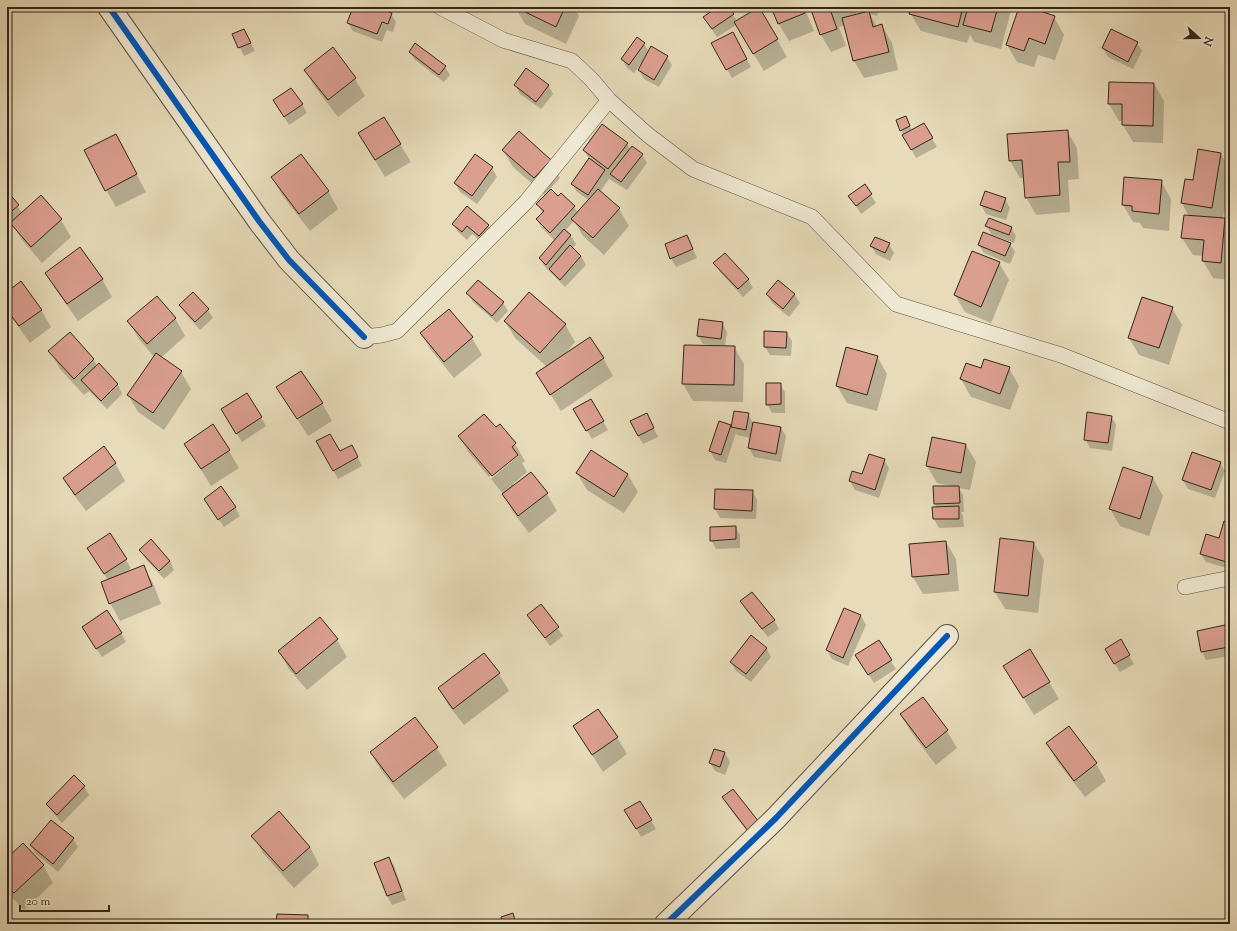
<svg xmlns="http://www.w3.org/2000/svg" width="1237" height="931" font-family="'Sorts Mill Goudy',serif">
<style>
.shadow{fill:#0003}
.building{fill:#db9f90;stroke:#322618}
.lines{fill:none;stroke-linecap:round;stroke-linejoin:round}
.lane-casing{stroke:#5f5340;stroke-width:16}
.street-casing{stroke:#5f5340;stroke-width:24}
.lane{stroke:#efe8d2;stroke-width:15}
.street{stroke:#efe8d2;stroke-width:22}
.cycleway-casing{stroke:#efe8d2;stroke-width:8}
.cycleway{stroke:#0057b8;stroke-width:6}
</style>
<rect width="100%" height="100%" fill="#e7dbb9"/>
<filter id="stains"><feTurbulence type="fractalNoise" baseFrequency=".005" numOctaves="4"/><feColorMatrix values="0 0 0 0 .2 0 0 0 0 .09 0 0 0 0 .02 0 0 0 .5 -.17"/></filter>
<radialGradient id="worn" r=".72"><stop offset=".6" stop-color="#630" stop-opacity="0"/><stop offset="1" stop-color="#630" stop-opacity=".3"/></radialGradient>
<path class="shadow" d="M337,7H345L343,10Z
M354,7H373L391,14L396,22L393,32L387,30L382,42L353,31L348,23Z
M515,7H574L579,16L566,44L525,24Z
M706,7H713L709,10Z
M720,7H728L737,21L759,8L787,57L764,71L736,25L717,37L709,25Z
M772,7H804L814,31L789,41L779,24Z
M811,7H854L857,15L866,12L860,10L858,7H880L877,16L870,14L877,27L882,26L892,43L898,70L864,78L854,61L845,25L839,27L846,46L831,52L821,35Z
M912,7H1012L1001,49L974,42L970,34L967,43L921,31L910,13Z
M1020,7H1025L1054,17L1064,35L1055,60L1038,55L1034,67L1017,62L1007,45Z
M1165,7H1192L1167,11Z
M244,30L255,51L244,56L234,35Z
M732,33L751,67L732,78L713,44Z
M1137,43L1142,51L1133,69L1108,57L1103,48Z
M644,44L649,52L667,57L672,65L659,87L644,79L639,70L643,63L642,62L634,73L627,68L622,59Z
M333,49L355,79L365,96L338,117L315,87L305,70Z
M410,52L445,67L450,75L444,82L415,60Z
M1154,84L1164,101L1163,143L1133,142L1123,125V121H1119L1109,104Z
M515,85H548L553,94L541,109L520,94Z
M302,104L307,113L289,125L279,109Z
M906,117L912,131L924,124L937,147L916,158L901,130Z
M384,118L411,162L385,177L359,134Z
M1067,131L1077,148L1079,179L1068,180L1070,212L1036,215L1026,197L1024,178H1020L1010,161Z
M116,136L146,192L116,207L106,190Z
M627,144L630,149L632,147L642,155L647,163L627,190L609,179L600,192L619,209L629,226L604,255L583,236L574,221L565,231L571,236L576,244L572,249L581,256L586,265L565,287L545,267L540,259L555,241L542,228L537,220L543,214L538,204L546,196L513,167L503,150L550,160L560,178L550,189L558,197L561,194L574,207L578,213L589,200L577,192L572,184L589,159L584,150Z
M1199,150L1221,154L1230,170L1223,219H1224L1230,229V280L1213,278L1203,261L1204,256L1193,255L1182,238L1189,217L1182,203L1186,180L1193,181Z
M492,168L497,177L477,204L460,192L455,183Z
M272,177L328,191L338,209L310,231L282,195Z
M1161,181L1171,199L1169,231L1143,228L1140,223L1133,222L1123,205Z
M864,185L876,203L861,214L850,196Z
M7,192L22,213L61,220L71,237L42,263L22,240L12,223L7,227Z
M1005,199L1010,208L1006,220L986,214L981,205Z
M453,224L488,225L493,234L484,244L472,234L467,240L458,232Z
M987,226L1011,227L1016,236L1014,243L991,234Z
M687,236L697,258L676,267L671,258Z
M889,244L894,253L890,261L876,254L871,246Z
M1010,244L1015,252L1010,264L984,253L979,245Z
M715,263L748,279L753,288L743,297L720,272Z
M999,263L1009,280L991,323L965,312L955,295Z
M46,273L102,279L112,297L78,321L56,290Z
M778,281L795,295L800,303L789,317L772,303L767,294Z
M7,293L41,310L51,327L30,343L7,311Z
M468,293L503,303L508,311L497,323L473,302Z
M181,305L208,310L213,318L200,330L186,314Z
M1172,308L1182,325L1169,365L1139,355L1129,338Z
M175,318L185,336L161,358L181,372L191,389L164,430L138,412L128,395L154,357L139,339L129,322Z
M505,321L565,324L575,342L564,355L603,358L613,376L561,411L537,373L547,367L515,338Z
M722,323L727,332L725,347H734L744,364L743,402L693,401L683,384L712,345L703,344L698,336Z
M70,333L94,360L97,366L99,365L118,385L122,394L107,409L89,391L84,395L60,369L50,351Z
M421,333L472,338L482,355L454,378L431,350Z
M787,333L792,341L791,356L770,355L765,347Z
M877,356L887,374L877,411L847,403L837,386Z
M1009,368L1019,386L1010,410L971,397L961,379Z
M780,384L785,392V413H772L767,404Z
M247,394L266,426L242,442L227,418Z
M591,400L608,430L592,439L574,410Z
M322,403L332,421L308,436L288,405Z
M735,412L748,414L753,423L781,428L786,436L781,462L754,457L749,448L751,438L737,435L736,433L726,463L715,460L710,451L730,425L732,428Z
M1111,416L1116,425L1112,451L1090,448L1085,439Z
M651,423L658,437L643,444L638,436Z
M496,428L515,444L525,461L522,463L527,472L513,484L514,486L547,494L557,511L529,533L513,512L503,494L491,479L518,456V454L489,477L469,453L459,436Z
M933,438L966,445L976,462L970,490L959,488L963,495L964,512H961L963,516L964,527L939,528L934,519L933,508H937L935,504L951,486L937,483L927,466Z
M318,442L340,453L356,455L362,466L338,479Z
M185,444L229,451L239,468L211,486Z
M591,452L628,475L638,492L624,513L587,490L577,473Z
M884,460L889,468L879,498L855,490L850,481L863,475Z
M115,463L125,481L86,511L74,495L64,478Z
M1220,463L1225,471L1215,498L1188,489L1183,480Z
M1124,469L1153,478L1163,496L1149,536L1120,526L1110,509Z
M716,490L752,491L757,500L756,519L720,518L715,509Z
M205,499L235,507L240,516L224,527Z
M1230,524V569L1206,562L1201,554L1220,539Z
M735,527L740,535V548L716,549L711,540Z
M946,542L956,559L959,591L923,594L913,577L910,545Z
M1034,543L1044,560L1038,613L1005,609L995,592Z
M141,550L170,561L174,570L164,579L145,558Z
M93,557L126,560L131,568L125,573L143,566L153,583L161,604L120,621L110,603L108,580Z
M741,602L774,620L779,629L768,637L746,610Z
M541,605L563,636L550,646L528,615Z
M844,609L861,616L866,625L848,666L832,659L827,650Z
M320,618L337,640L347,657L307,690L289,669L279,651Z
M1224,627L1229,635L1230,640V656L1206,660L1202,652Z
M121,633L126,642L102,657L88,636Z
M1120,641L1134,664L1120,672L1106,650Z
M878,642L896,669L874,683L862,664Z
M766,648L771,657L751,682L736,671L731,662Z
M484,654L499,674L509,691L464,725L449,706L439,689Z
M1049,682L1059,699L1034,715L1014,683Z
M923,698L947,731L957,748L936,765L911,732L901,715Z
M415,719L437,748L447,765L404,799L381,770L371,753Z
M574,727L617,737L627,754L603,772Z
M1047,744L1096,764L1106,781L1085,797L1057,761Z
M715,750L725,753L730,762L725,775L715,771L710,763Z
M84,786L89,795L62,823L52,812L47,804Z
M723,797L758,823L753,839L728,806Z
M640,802L656,829L641,837L626,810Z
M253,836L310,847L319,865L294,888L263,853Z
M73,839L78,847L58,872L36,854L31,845Z
M389,858L394,866L406,900L392,905L387,896L375,863Z
M7,859L43,865L53,883L24,910L7,892Z
M307,916L312,924H277Z
M160,921L164,924H158Z"/>
<path class="building" d="M353,7H376L392,13L388,24L382,22L377,34L347,23Z
M515,7H565L556,27Z
M718,7H729L734,14L712,29L703,17Z
M759,7L778,39L753,54L734,22Z
M771,7H803L805,13L778,24Z
M810,7H837L830,9L837,29L820,35Z
M911,7H963L958,27L909,14Z
M968,7H998L991,32L963,25Z
M1019,7H1028L1055,16L1045,44L1029,38L1024,51L1006,45Z
M869,11L873,27L882,24L889,52L853,61L842,18Z
M244,29L251,43L238,48L232,34Z
M1111,29L1138,42L1128,62L1102,48Z
M733,32L747,59L726,70L711,43Z
M637,37L645,43L629,65L621,59Z
M415,43L446,66L439,75L409,52Z
M651,46L668,56L654,80L638,70Z
M333,47L356,78L328,100L304,70Z
M526,68L549,85L536,102L514,85Z
M1109,82L1154,83L1153,126L1122,125V104H1108Z
M291,88L303,104L284,117L273,100Z
M906,116L910,126L900,131L896,120Z
M384,117L401,144L375,160L358,133Z
M924,123L933,138L911,150L902,135Z
M602,124L628,143L608,169L583,150Z
M1068,130L1070,162H1058L1060,195L1025,198L1022,160L1009,161L1007,134Z
M519,131L551,160L534,178L502,150Z
M116,134L137,174L105,191L84,150Z
M632,146L643,154L621,182L610,174Z
M1198,149L1221,153L1212,208L1181,203L1185,179L1193,180Z
M301,154L329,191L299,214L271,177Z
M475,154L493,167L472,196L454,183Z
M589,158L605,170L588,195L571,184Z
M1124,177L1162,180L1159,214L1132,211V206L1122,205Z
M865,184L872,194L856,206L848,196Z
M551,189L558,196L561,193L575,206L550,233L536,219L544,211L536,204Z
M598,189L620,208L593,238L571,219Z
M7,191L19,205L7,215Z
M985,191L1006,198L1001,212L980,205Z
M41,195L62,219L31,247L10,223Z
M467,206L489,225L479,236L467,226L462,232L452,224Z
M1184,215L1225,218L1221,263L1202,261L1204,240L1181,238Z
M989,218L1012,227L1009,235L985,226Z
M564,229L571,235L546,265L539,258Z
M983,232L1011,243L1005,256L978,245Z
M687,235L693,249L670,259L665,244Z
M875,237L890,243L885,253L870,246Z
M570,245L581,256L560,280L549,269Z
M80,247L103,279L67,304L45,273Z
M972,251L1000,262L981,307L954,295Z
M725,253L749,279L738,289L713,263Z
M478,280L504,302L492,316L466,293Z
M778,280L795,294L783,309L766,294Z
M21,281L42,310L19,326L7,310V292Z
M193,292L209,309L195,322L179,305Z
M529,292L566,324L540,353L504,321Z
M157,296L176,318L147,344L127,321Z
M1142,297L1173,307L1159,348L1128,338Z
M449,309L473,337L444,362L420,333Z
M699,319L723,322L721,339L697,336Z
M764,331L787,332L786,348L764,347Z
M70,332L94,359L74,379L48,351Z
M590,337L604,358L550,395L536,373Z
M684,345L735,346L734,385L682,384Z
M846,347L878,356L867,395L836,386Z
M156,353L182,371L153,413L127,395Z
M984,359L1010,367L1000,394L960,379L966,363L981,368Z
M99,363L118,384L101,401L81,380Z
M301,371L323,403L297,419L276,387Z
M766,383H781V404L766,405Z
M247,393L262,417L236,434L221,409Z
M591,399L604,421L586,431L573,409Z
M734,411L749,413L746,430L731,427Z
M1087,412L1112,416L1108,443L1084,440Z
M647,413L654,428L638,436L630,421Z
M484,414L496,427L500,424L516,443L512,447L518,455L492,476L458,436Z
M719,421L731,425L721,455L709,451Z
M753,422L781,427L776,454L748,448Z
M213,424L230,450L201,469L184,444Z
M330,434L340,451L352,445L358,457L333,471L316,441Z
M932,437L966,444L961,473L926,466Z
M104,446L116,463L75,495L63,478Z
M591,450L628,474L614,497L576,473Z
M1192,452L1221,462L1211,490L1182,480Z
M869,454L885,459L875,490L849,481L852,471L862,474Z
M1123,467L1153,477L1140,519L1109,509Z
M531,472L548,493L518,516L502,494Z
M221,486L236,507L218,520L204,499Z
M933,486H959L960,503L934,504Z
M715,489L753,490L752,511L714,509Z
M959,506V519H933L932,507Z
M1224,521L1230,523V563L1200,554L1206,534L1219,538Z
M736,526V539L710,541V527Z
M110,533L127,559L104,574L87,548Z
M1000,538L1034,542L1028,596L994,592Z
M151,539L170,561L159,571L139,550Z
M946,541L949,574L912,577L909,544Z
M144,565L152,586L109,604L101,582Z
M752,592L775,620L762,629L740,601Z
M541,604L559,627L545,638L527,615Z
M844,608L861,615L843,658L826,650Z
M107,610L122,633L96,649L82,627Z
M320,617L338,639L296,674L278,651Z
M1225,625L1229,647L1201,652L1197,631Z
M751,635L767,648L746,674L730,662Z
M1121,639L1130,655L1114,664L1105,649Z
M879,640L892,660L868,675L855,655Z
M1030,649L1050,682L1023,698L1003,666Z
M484,653L500,673L453,709L438,688Z
M923,697L948,730L926,748L900,714Z
M598,709L618,737L592,755L573,726Z
M415,717L438,747L393,782L370,752Z
M1069,726L1097,763L1074,781L1046,743Z
M714,749L725,752L720,767L709,763Z
M74,775L85,786L57,815L46,804Z
M733,789L759,822L748,831L722,797Z
M640,801L652,820L636,829L624,810Z
M279,811L310,847L283,871L251,836Z
M51,820L74,838L53,864L30,845Z
M23,843L44,865L14,893L7,886V858Z
M389,857L402,891L387,896L374,863Z
M513,913L516,924H503L501,917Z
M277,914L308,915V924H276Z"/>
<g class="lines">
<g class="lane-casing">
<path id="lane" d="M440,7L503,40L572,61L591,79L609,100L648,135L693,169L812,217L896,304L1061,355L1230,422
M364,337L382,335L397,331L526,202L609,100
M1185,587L1230,578"/>
</g>
<g class="street-casing">
<path id="street" d="M109,7L259,221L289,260L364,337
M666,924L776,818L947,636"/>
</g>
<use href="#lane" class="lane"/>
<use href="#street" class="street"/>
<g class="cycleway-casing">
<path id="cycleway" d="M109,7L259,221L289,260L364,337
M666,924L776,818L947,636"/>
</g>
<use href="#cycleway" class="cycleway"/>
</g>
<rect width="1237" height="931" fill="none" stroke="#e7dbb9" stroke-width="24"/>
<rect x="8" y="8" width="1221" height="915" fill="none" stroke="#322618" stroke-width="2"/>
<rect x="12" y="12" width="1213" height="907" fill="none" stroke="#322618"/>
<g transform="translate(1199 38) rotate(111)" stroke="#efe8d2" stroke-width="3" paint-order="stroke">
<path d="M0-3L7 15L0 10L-7 15Z" fill="#322618"/>
<text y="-6" font-size="11" font-weight="bold" text-anchor="middle" fill="#322618">N</text>
</g>
<path d="M20 905v6h89v-6" fill="none" stroke="#322618" stroke-width="2"/>
<text x="26" y="905" font-size="12" fill="#322618" stroke="#efe8d2" stroke-width="3" paint-order="stroke">20 m</text>
<rect width="100%" height="100%" filter="url(#stains)"/>
<rect width="100%" height="100%" fill="url(#worn)"/>
</svg>
